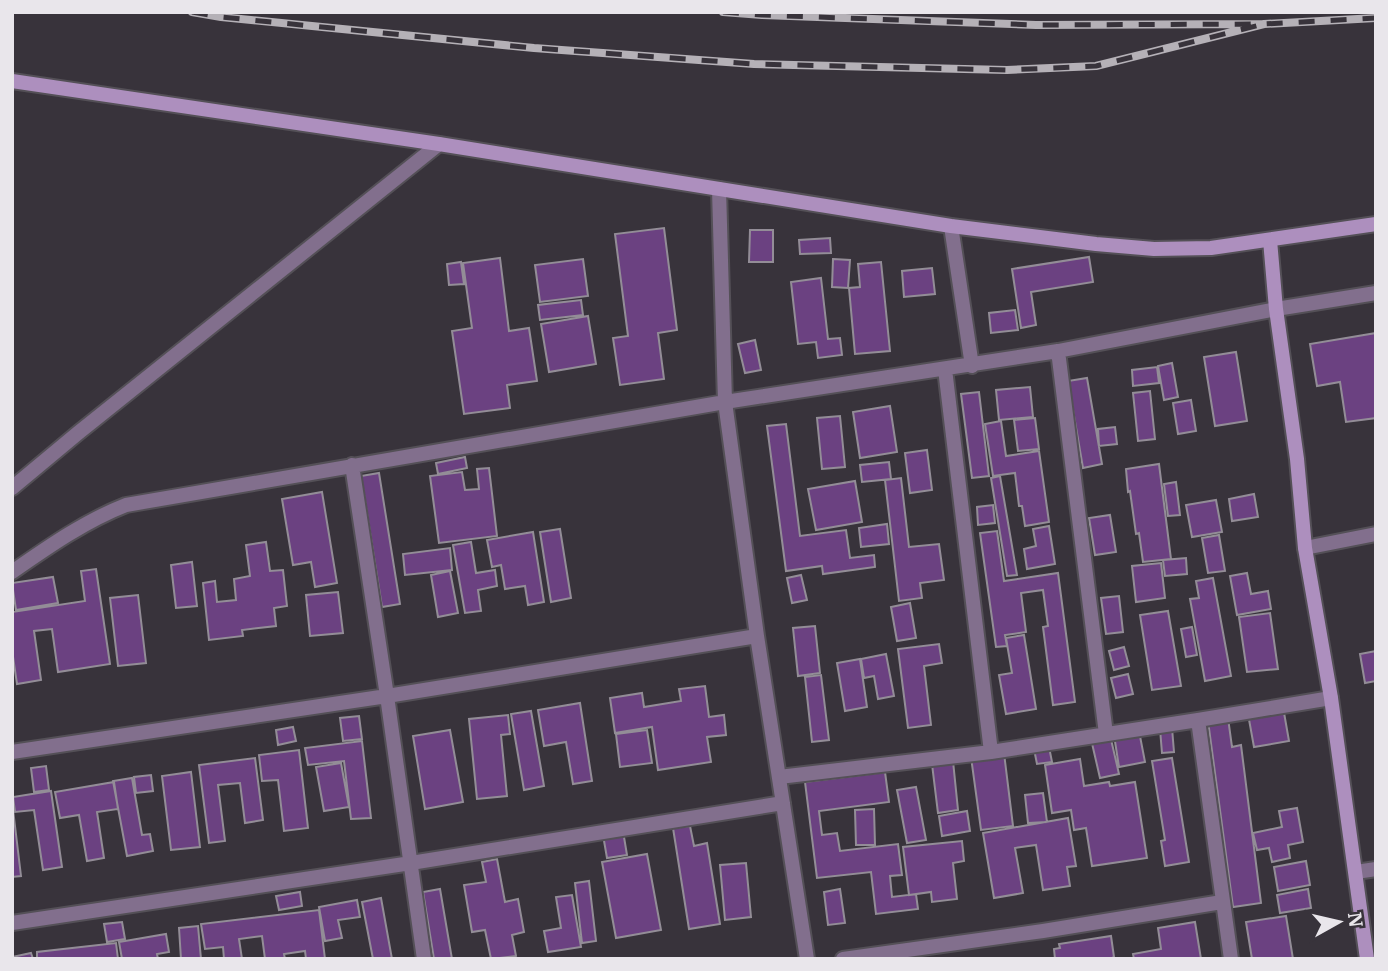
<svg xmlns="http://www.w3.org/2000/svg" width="1388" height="971" font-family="'IBM Plex Serif',serif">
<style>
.building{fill:#6b4181;stroke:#938d97;stroke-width:2}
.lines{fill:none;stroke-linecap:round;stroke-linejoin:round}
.street-casing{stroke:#545057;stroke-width:18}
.secondary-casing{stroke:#545057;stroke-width:18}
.street{stroke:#826f8d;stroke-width:14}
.secondary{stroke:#ad8fbe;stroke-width:14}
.rail-casing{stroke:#b5b1b7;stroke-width:8}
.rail{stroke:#38333b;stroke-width:5;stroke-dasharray:16;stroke-linecap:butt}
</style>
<rect width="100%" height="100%" fill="#38333b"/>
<path class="building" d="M664,228L677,330L658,333L664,379L620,385L613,338L628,336L615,234Z
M750,230H773V262H749Z
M830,238L831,253L800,254L799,240Z
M1089,257L1093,282L1031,292L1036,325L1021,328L1012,269Z
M500,258L509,331L529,328L537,381L507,385L510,408L464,414L452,331L472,328L463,263Z
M583,259L588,296L540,302L535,265Z
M833,259L850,260L848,288L832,287Z
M461,262L464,284L449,285L447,264Z
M881,262L890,351L855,354L849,288L860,287L858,264Z
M932,268L935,294L904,297L902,271Z
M821,278L828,339L840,338L842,355L818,358L816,342L798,344L791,282Z
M581,300L583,315L540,320L538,305Z
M1015,310L1018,330L991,333L989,313Z
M588,316L596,364L549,372L541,324Z
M1376,333V418L1346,422L1340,382L1317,386L1310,344Z
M755,340L761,370L745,373L738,344Z
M1236,352L1247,421L1215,426L1204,357Z
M1172,363L1178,397L1164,400L1158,366Z
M1157,367L1159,383L1133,386L1132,370Z
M1087,378L1102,464L1083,468L1068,381Z
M1030,387L1033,417L999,420L996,390Z
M1150,391L1155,439L1138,441L1133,393Z
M979,392L989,476L972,478L961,394Z
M1191,400L1196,431L1178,434L1173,403Z
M890,406L897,452L860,458L853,412Z
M840,416L845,467L822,469L817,418Z
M1035,418L1039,449L1018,451L1014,420Z
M1001,421L1006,456L1039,451L1049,522L1025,526L1022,506H1019L1015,473L993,476L985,424Z
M786,424L800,536L846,530L850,558L874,555L875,567L823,574L822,566L786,571L767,426Z
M1115,427L1117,444L1099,446L1098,429Z
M927,450L932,490L910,493L905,453Z
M465,457L467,468L438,474L436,463Z
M889,462L891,479L862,482L860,465Z
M1159,464L1171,559L1143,562L1139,533L1136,534L1130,491L1128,492L1126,469Z
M489,468L497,536L439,543L430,476L462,472L465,490L479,489L477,469Z
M379,473L400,604L382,607L361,476Z
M1000,476L1017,575L1007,576L991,478Z
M901,478L909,547L939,544L944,580L920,583L922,598L899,601L885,480Z
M855,481L862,522L816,530L808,489Z
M1176,482L1180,515L1168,516L1164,484Z
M322,492L337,583L315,587L311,562L293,565L282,499Z
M1254,494L1258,517L1232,521L1229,499Z
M1216,500L1222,532L1192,537L1186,505Z
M993,505L995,523L978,525L977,507Z
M1110,515L1116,552L1095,555L1089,518Z
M887,524L889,544L861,547L859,528Z
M1049,526L1055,564L1027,569L1024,549L1036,546L1033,529Z
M560,529L571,598L551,602L540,532Z
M997,531L1004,581L1058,573L1075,702L1053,705L1043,627L1048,626L1043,590L1021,593L1026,632L1005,635L1007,646L996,647L980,533Z
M533,532L544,602L528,605L525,586L505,589L501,565L492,567L487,540Z
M1219,535L1225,571L1208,573L1202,538Z
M266,542L270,571L283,570L287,606L274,608L276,626L242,630L243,636L209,640L203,583L215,581L217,602L236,600L234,579L250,576L246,545Z
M471,542L476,573L495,570L497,586L478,590L481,611L465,613L453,545Z
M450,548L452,570L405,575L403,554Z
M1186,558L1187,574L1165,576L1163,560Z
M192,562L197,606L176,608L171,565Z
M1161,563L1165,598L1136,602L1132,566Z
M96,569L110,664L58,672L52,629L34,631L41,680L17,684L12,650V612L85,601L81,571Z
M450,571L458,613L438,617L431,575Z
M1247,573L1251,594L1268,591L1271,609L1237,615L1230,576Z
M801,575L807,600L792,603L787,578Z
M53,577L58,603L16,610L12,583Z
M1213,578L1231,676L1205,681L1190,599L1199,598L1196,581Z
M338,592L343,633L310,636L306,595Z
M138,595L146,663L118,666L110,598Z
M1119,596L1123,632L1106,634L1101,598Z
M910,603L916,638L897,641L891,607Z
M1168,611L1181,686L1152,690L1140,615Z
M1270,613L1278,669L1247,672L1239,617Z
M815,626L820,673L798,676L793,628Z
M1192,627L1197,655L1186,657L1181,629Z
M1024,635L1036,709L1006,714L999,675L1012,673L1006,638Z
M939,644L942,663L924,666L931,725L908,728L898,649Z
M1124,647L1129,666L1114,670L1109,651Z
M1376,651V681L1365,683L1360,654Z
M886,654L894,696L878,699L874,676L864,678L861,659Z
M860,659L867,707L845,711L837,663Z
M1128,674L1133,694L1116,698L1111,678Z
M821,675L829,740L812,742L805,677Z
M705,686L709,717L724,715L726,735L707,737L711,762L658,770L652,727L615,733L610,698L642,693L644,707L681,701L679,689Z
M580,703L592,781L573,784L566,742L544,746L538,710Z
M1283,707L1289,741L1254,747L1248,714Z
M531,711L544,786L524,790L511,714Z
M508,715L510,734L501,735L507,796L477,799L469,719Z
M359,716L362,739L343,741L340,718Z
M1228,718L1232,747L1241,745L1261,903L1233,907L1208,721Z
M293,727L296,741L278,745L276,730Z
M1172,728L1174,752L1162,753L1160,729Z
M450,730L463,802L425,809L413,736Z
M647,730L652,763L620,767L616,734Z
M1139,731L1145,762L1119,767L1114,735Z
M1110,735L1119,774L1100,778L1091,739Z
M362,741L371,818L351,819L344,761L308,765L305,748Z
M1049,747L1052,762L1037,764L1034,749Z
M299,750L308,828L284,831L278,780L262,781L259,755Z
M1004,753L1013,826L981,830L971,757Z
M255,758L263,820L245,823L240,783L218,785L225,841L209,843L199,765Z
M1172,758L1189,862L1165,866L1161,841L1165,840L1152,761Z
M1080,759L1084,786L1109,782L1110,786L1135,782L1147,858L1092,866L1086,828L1074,830L1071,810L1052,813L1045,765Z
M953,761L958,810L938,813L932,764Z
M341,763L349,807L324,811L316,767Z
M46,766L49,790L34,792L31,768Z
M191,772L200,847L171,850L162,776Z
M885,772L889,802L819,811L822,835L837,833L840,851L898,844L902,875L890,876L892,897L916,894L918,909L876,914L871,872L817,878L805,782Z
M151,775L153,791L136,793L134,777Z
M132,778L142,835L150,834L153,851L127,856L113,781Z
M114,782L118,809L97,812L104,858L87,861L79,815L60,818L55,792Z
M916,787L926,840L907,843L897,790Z
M51,791L62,867L43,870L34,810L15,812L13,797Z
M1043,793L1047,822L1028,823L1025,795Z
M12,801L21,876L12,877Z
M1297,808L1303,842L1288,845L1290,858L1272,862L1269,848L1257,850L1253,833L1282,827L1279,811Z
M874,809L875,845H856L855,810Z
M967,811L970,831L942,836L939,816Z
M1068,818L1076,866L1067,867L1070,886L1043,890L1036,845L1015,848L1023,893L994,898L983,833Z
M690,826L694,846L707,843L720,924L689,929L673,828Z
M623,831L627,855L607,858L603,835Z
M962,841L964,861L953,863L957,899L932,902L931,892L909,895L903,847Z
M647,854L661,930L616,938L602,862Z
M497,859L505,902L518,899L524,932L512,935L516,956L491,959L485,930L472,932L464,885L486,882L482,862Z
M1306,861L1310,885L1278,891L1274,867Z
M746,863L751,917L725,920L720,865Z
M589,881L596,941L582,943L575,883Z
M440,889L452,959H434L423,892Z
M840,889L845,923L828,925L824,892Z
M1308,889L1311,908L1280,913L1277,895Z
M300,892L302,906L279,910L276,896Z
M572,895L581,947L548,952L544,931L561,928L556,897Z
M381,898L392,959H373L362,902Z
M357,900L360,917L338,920L342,938L325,941L319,907Z
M319,910L325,959H306L305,951L284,954L285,959H265L262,936L239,939L242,959H224L223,947L205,949L201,924Z
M1286,916L1293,959H1252L1246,922Z
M122,922L125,939L107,942L104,924Z
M1195,922L1201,959H1134L1133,954L1161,949L1158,928Z
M198,926L201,959H181L179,928Z
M166,934L169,952L157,954L158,959H122L119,942Z
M1111,936L1114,957L1110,959H1055L1054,949L1060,948L1059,944Z
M116,943L118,959H37V952Z
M31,953L33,959H12V957Z"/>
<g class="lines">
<g class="street-casing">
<path id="street" d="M719,189L725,402L757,636L807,959
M951,226L972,366
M1058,351L1106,734
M945,369L991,752
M352,465L387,696L424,959
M12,488L78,433L439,144
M1305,548L1376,534
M12,572C48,547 85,521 126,505L725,402L1058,351L1276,309L1376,293
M1198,720L1231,959
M12,752L387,696L757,636
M779,777L991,752L1198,720L1331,698
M1356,872L1376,869
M12,923L411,863L783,803
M843,959L1043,931L1222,902"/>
</g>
<g class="secondary-casing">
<path id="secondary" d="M12,81L439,144L951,226L1096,244L1154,249L1211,248L1376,224
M1270,240L1276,309L1297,459L1305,548L1331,698L1367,959"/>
</g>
<use href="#street" class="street"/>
<use href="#secondary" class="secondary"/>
<g class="rail-casing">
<path id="rail" d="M192,12L221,17L534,48L754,64L1007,70L1096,66L1264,24
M723,12L762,15L1036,25L1264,24L1376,18"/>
</g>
<use href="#rail" class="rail"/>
</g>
<rect width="1388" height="971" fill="none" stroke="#e9e6eb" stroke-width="28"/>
<g transform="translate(1339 922) rotate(82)" stroke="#38333b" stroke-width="5" paint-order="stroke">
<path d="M0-5L12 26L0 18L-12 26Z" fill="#e9e6eb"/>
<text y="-10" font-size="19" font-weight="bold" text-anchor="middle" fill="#e9e6eb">N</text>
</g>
</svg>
